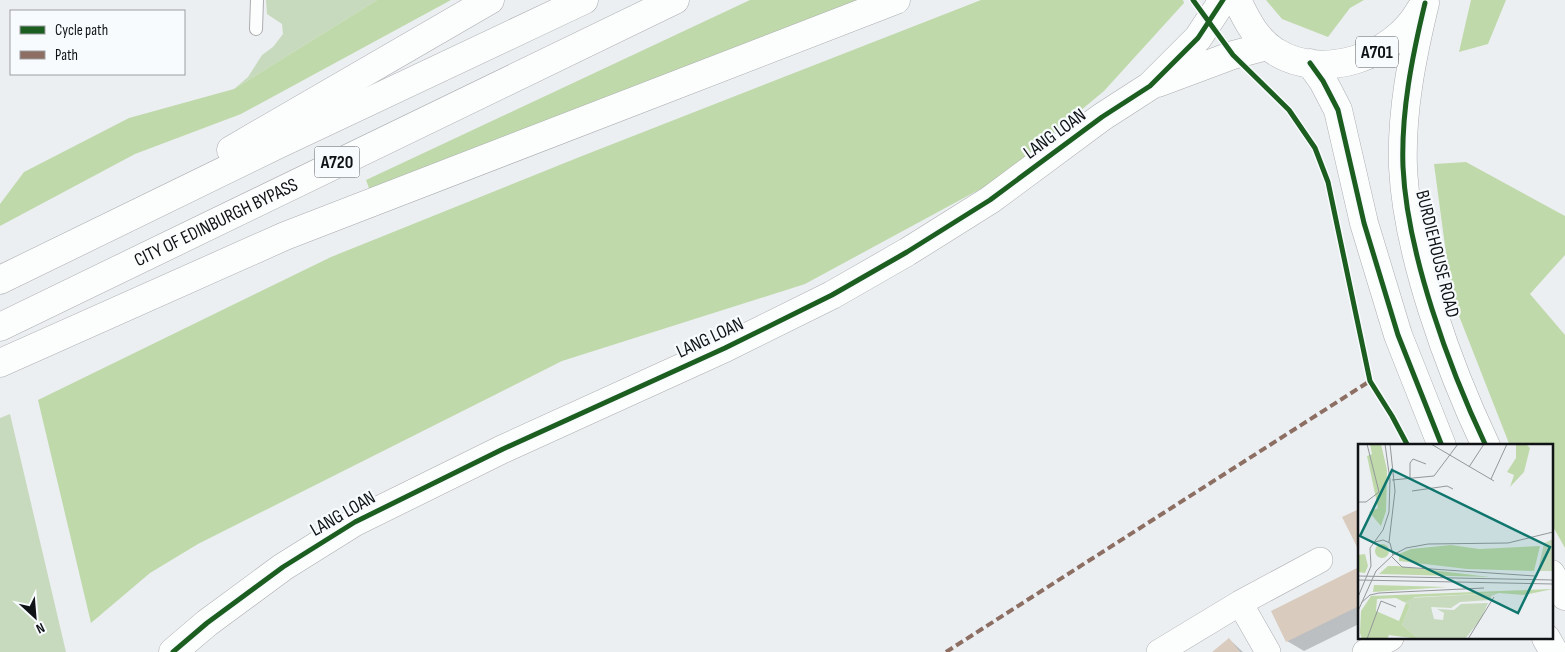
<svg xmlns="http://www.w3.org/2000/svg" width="1565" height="652" font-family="'Sofia Sans Condensed',sans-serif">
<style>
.green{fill:#c8dabd}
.forest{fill:#bfd9aa}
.shadow{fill:#0003}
.building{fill:#d9cbbe}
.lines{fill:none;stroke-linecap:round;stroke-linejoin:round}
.lane-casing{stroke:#abadb0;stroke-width:14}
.street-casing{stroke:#abadb0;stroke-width:26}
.secondary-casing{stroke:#abadb0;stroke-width:29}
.primary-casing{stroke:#abadb0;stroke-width:29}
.highway-casing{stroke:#abadb0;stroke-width:29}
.lane{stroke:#fcfdfd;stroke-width:12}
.street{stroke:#fcfdfd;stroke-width:25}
.secondary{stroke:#fcfdfd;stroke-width:28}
.primary{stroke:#fcfdfd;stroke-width:28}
.highway{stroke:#fcfdfd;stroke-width:28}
.quiet{stroke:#8d6e63;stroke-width:4;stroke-dasharray:8 4;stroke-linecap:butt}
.cycleway-casing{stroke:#f8fbfe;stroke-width:8}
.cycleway{stroke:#1b5e20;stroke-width:5}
.labels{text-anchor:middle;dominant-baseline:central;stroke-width:4.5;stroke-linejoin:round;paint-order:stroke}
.shield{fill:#f8fbfe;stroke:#56595b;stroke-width:1}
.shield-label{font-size:18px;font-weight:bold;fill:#101315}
.street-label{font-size:19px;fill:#101315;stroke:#f8fbfe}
.inset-road{fill:none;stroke:#94979a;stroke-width:1}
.view{fill:#0f766e;fill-opacity:0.15;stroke:#0f766e;stroke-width:2.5}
.inset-edge{fill:none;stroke:#101315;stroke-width:2.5}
</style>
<rect width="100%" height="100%" fill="#eceff2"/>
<path class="green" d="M266,0H377L234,89L248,77L262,55L273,47L283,34L282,24L267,14Z
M10,414L66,652H0V418Z"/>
<path class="forest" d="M377,0H451L241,114L135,154L0,226V204L24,172L129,118L234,89Z
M750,0H871L370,191L366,180Z
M981,0H1183L1184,3L1104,91L997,180L805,284L562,361L198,544L150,573L91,623L38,400L331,257L582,156Z
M1266,0H1364L1350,8L1328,37L1282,19Z
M1471,0H1506L1488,44L1459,52Z
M1466,162L1565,216V255L1530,294L1565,335V548L1551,523V446H1510L1452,298L1434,164Z"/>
<path class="shadow" d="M1359,568V624L1304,651L1287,641Z
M1230,640L1243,652H1214Z"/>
<path class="building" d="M1359,509V551L1342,517Z
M1359,567V606L1286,642L1271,611Z
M1229,638L1240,652H1212Z"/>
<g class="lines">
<g class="lane-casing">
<path id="lane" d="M256,29L257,0"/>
</g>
<g class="street-casing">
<path id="street" d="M1240,603L1268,652
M1159,652L1240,603L1320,560
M1365,652L1391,638"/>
</g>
<g class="secondary-casing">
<path id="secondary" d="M1158,83L1233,55L1267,46
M173,652L207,623L283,567L355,522L503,449L725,348L832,295L907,252L990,200L1102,117L1150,86L1198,38L1223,0"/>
</g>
<g class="primary-casing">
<path id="primary" d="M1237,0C1246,19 1257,41 1276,52C1323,81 1394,57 1420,10
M1425,3C1412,57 1401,112 1403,167C1407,253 1449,368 1486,446
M1310,63L1323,81L1338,110L1364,223L1398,335L1442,446
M1551,574L1565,596
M1546,638L1554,652"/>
</g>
<g class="highway-casing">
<g id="highway">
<path d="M231,150L490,0"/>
<path d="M0,280L277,145L584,0"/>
<path id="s1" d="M0,327L675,0"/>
<path d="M0,363L285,236L896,0"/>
</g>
</g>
<use href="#lane" class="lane"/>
<use href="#street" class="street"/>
<use href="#secondary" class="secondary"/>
<use href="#primary" class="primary"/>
<use href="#highway" class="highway"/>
<path class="quiet" d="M946,652L1370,381"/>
<g class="cycleway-casing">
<path id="cycleway" d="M1193,0L1233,55L1289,110L1315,148L1328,182L1370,381L1392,416L1408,446
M1425,3C1412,57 1401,112 1403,167C1407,253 1449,368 1486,446
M1310,63L1323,81L1338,110L1364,223L1398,335L1442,446
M173,652L207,623L283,567L355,522L503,449L725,348L832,295L907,252L990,200L1102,117L1150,86L1198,38L1223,0"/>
</g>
<use href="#cycleway" class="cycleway"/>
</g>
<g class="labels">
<g class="shield">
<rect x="1356" y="36.5" width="42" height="31" rx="4"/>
<rect x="314.5" y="146.5" width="45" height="31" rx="4"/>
</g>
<g class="shield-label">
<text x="1377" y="52">A701</text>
<text x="337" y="162">A720</text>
</g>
<g class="street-label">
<text transform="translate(1055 134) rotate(-36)">LANG LOAN</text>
<text stroke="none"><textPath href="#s1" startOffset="240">CITY OF EDINBURGH BYPASS</textPath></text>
<text transform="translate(1437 254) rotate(76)">BURDIEHOUSE ROAD</text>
<text transform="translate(710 338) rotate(-25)">LANG LOAN</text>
<text transform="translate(343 514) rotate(-30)">LANG LOAN</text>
</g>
</g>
<g transform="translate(1358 444)">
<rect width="195" height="195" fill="#eceff2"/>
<path d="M195,95V127H180L186,99ZM141,149L133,152V156L102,158L93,164L73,163L76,175L85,176L86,169L79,165L96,166L103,160L130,159L123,175L107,195H61L44,181L52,161L46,158L50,154Z" fill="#c8dabd"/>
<path d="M12,0H23L29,26L28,67L23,82L11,68L20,64L9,12L14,10ZM158,0H168L172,4L166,28L152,43L156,31L149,28L158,14ZM17 107a7 7 0 1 1 14 0a7 7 0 1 1-14 0ZM93,101L121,105L182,102L176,127L109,125L41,117V110L53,105ZM7,110L10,122L7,129L0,128V111ZM30,122H39L132,133L21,130ZM16,141L89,143L15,148ZM195,145L166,151L141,149L57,153L46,158L38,154L19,155L18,167L41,177L48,159L52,161L44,181L61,195L31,191L29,195H4L2,189L3,167L13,152Z" fill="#bfd9aa"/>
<path class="inset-road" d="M73,0L136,37M111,23L126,0M133,35L149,0M34,36L76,32L100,0M52,36V19L55,15L68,20M54,47L89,42L95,45M0,58H8L21,48L9,0M31,98L37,47L32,0M35,111L48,104L70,100L150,99L195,88M34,113L44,123L177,132M0,132L195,136M0,136L195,140M0,153L13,122L12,104L25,86L31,68L32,36L27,0M3,159L12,151L21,149L126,144M0,167L18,127L35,111L32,99L25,96L17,98M9,195L23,157L38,163M110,195L136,153"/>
<path class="view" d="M34,26L192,103L160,169L2,92Z"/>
<rect width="195" height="195" class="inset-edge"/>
</g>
<rect x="10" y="10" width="175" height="65" fill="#f8fbfe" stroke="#9b9ea1"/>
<rect x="20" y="26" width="25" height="8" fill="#1b5e20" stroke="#9b9ea1"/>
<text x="55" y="35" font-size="15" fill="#101315">Cycle path</text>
<rect x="20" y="51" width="25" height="8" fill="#8d6e63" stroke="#9b9ea1"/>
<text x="55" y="60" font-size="15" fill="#101315">Path</text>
<g transform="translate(35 617) rotate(154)" stroke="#f8fbfe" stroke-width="4" paint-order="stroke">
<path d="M0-4L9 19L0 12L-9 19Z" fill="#101315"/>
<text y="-8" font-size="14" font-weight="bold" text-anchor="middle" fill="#101315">N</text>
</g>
</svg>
